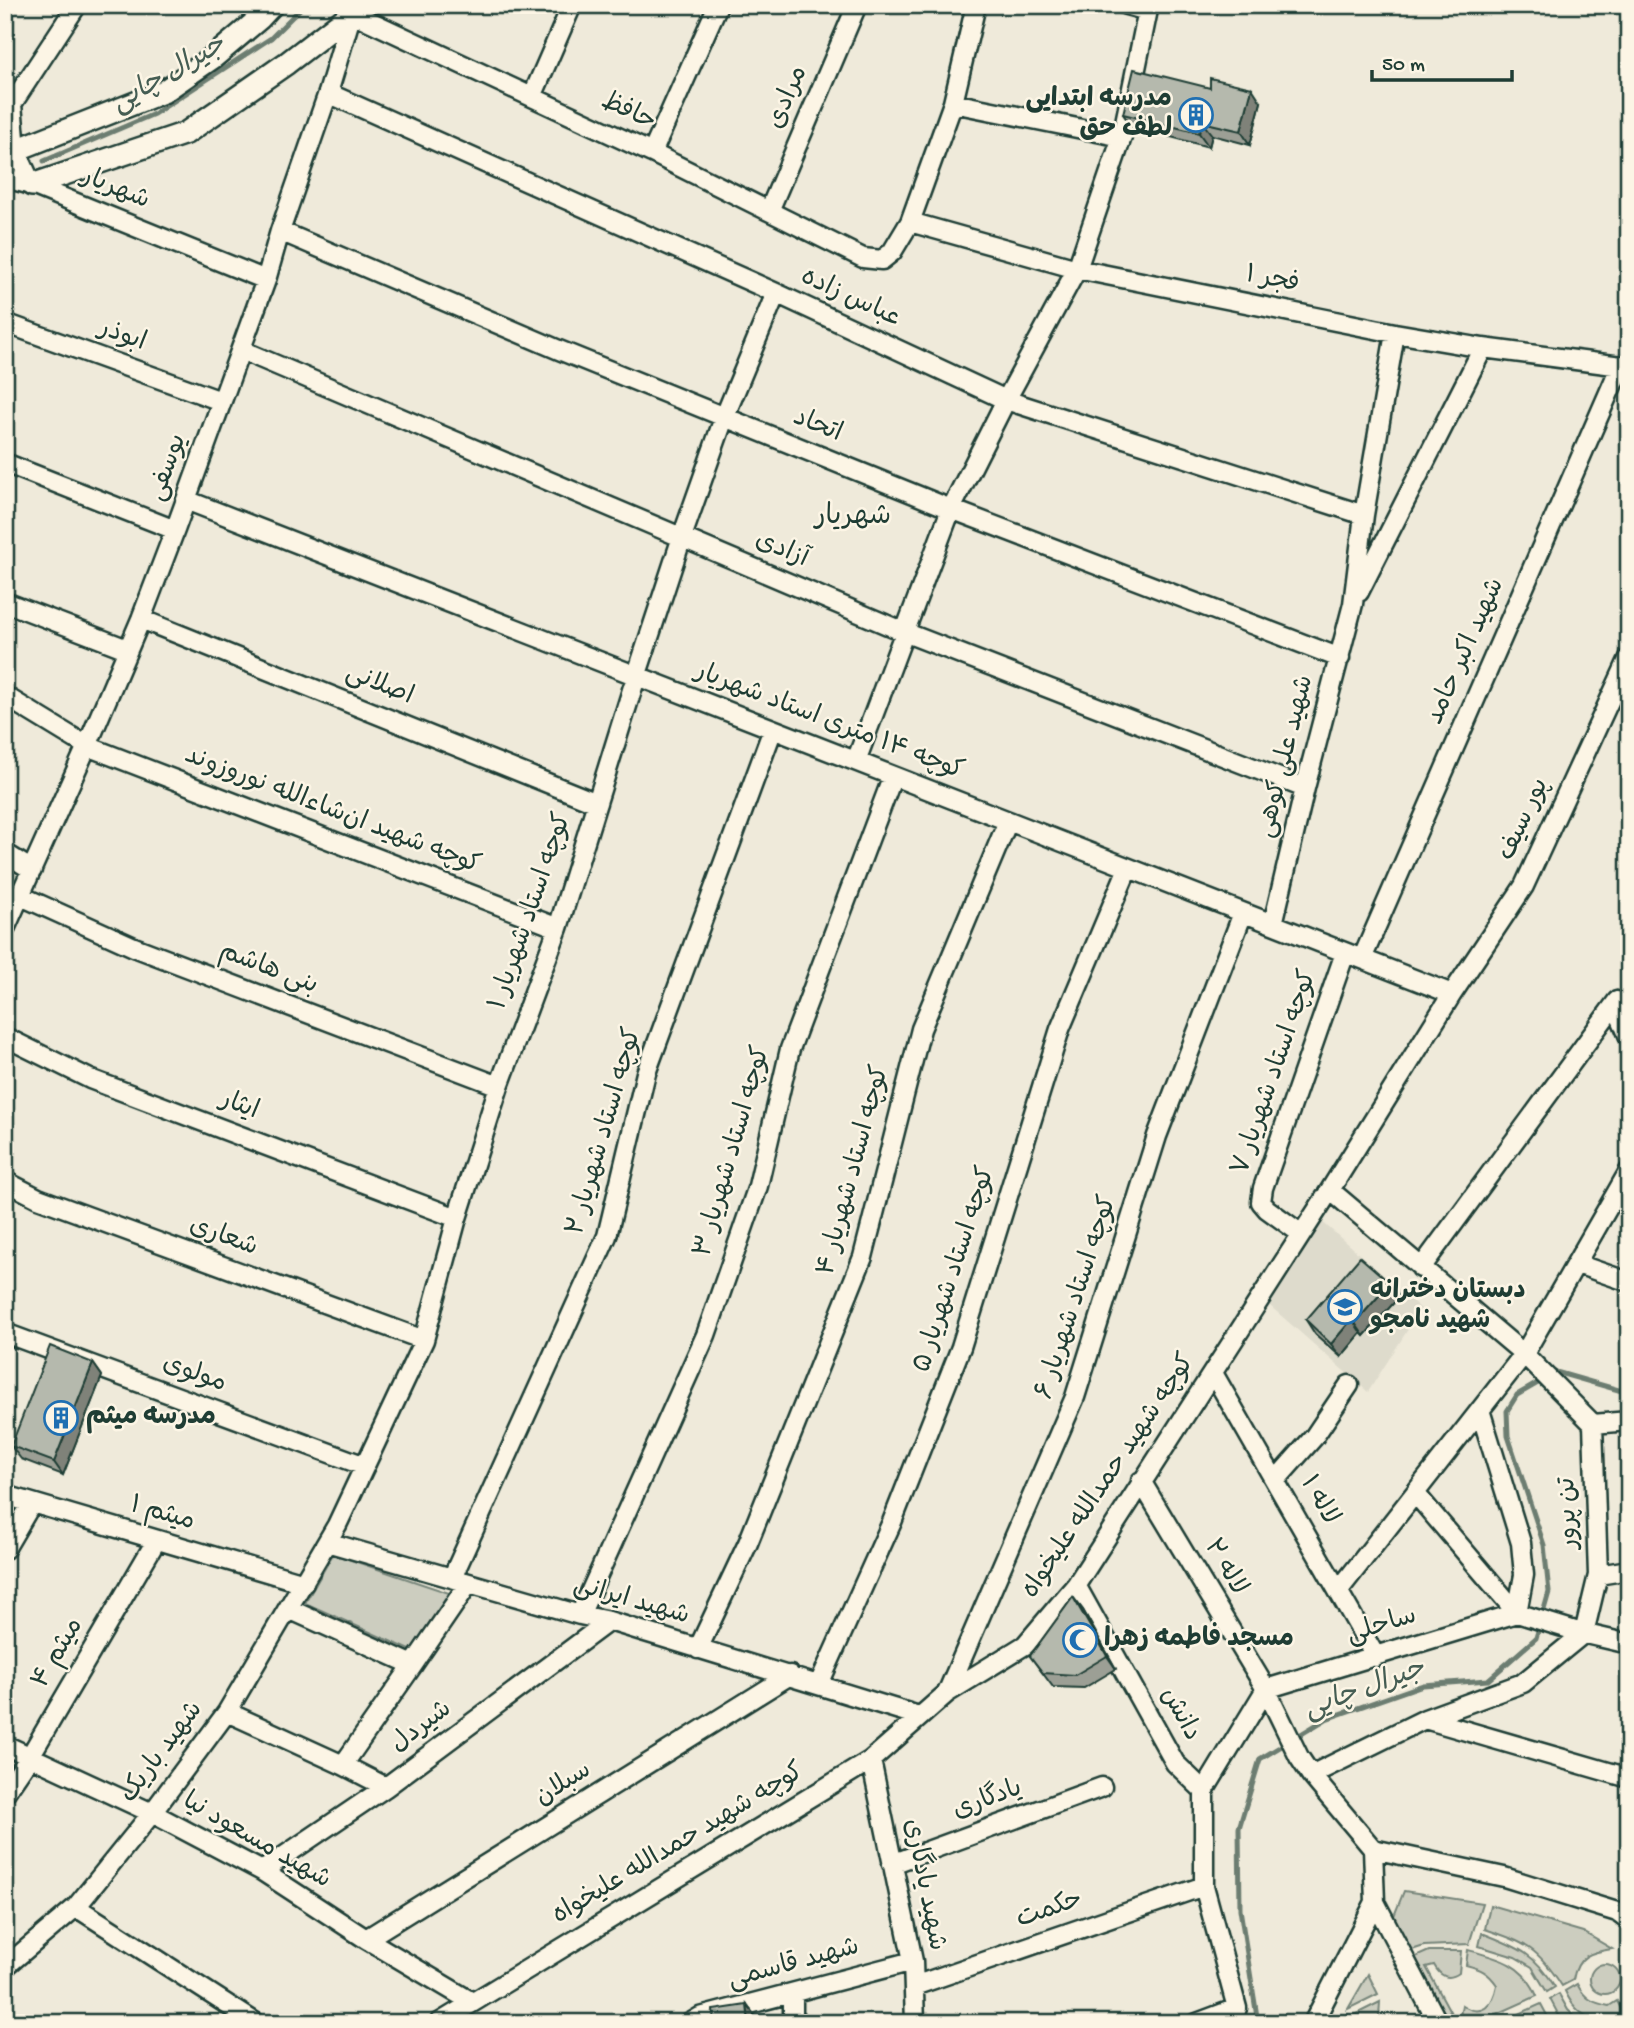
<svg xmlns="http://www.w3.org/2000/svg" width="1634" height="2028" font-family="'Gochi Hand','Playpen Sans Arabic',sans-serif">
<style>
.built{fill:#dedbcc}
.green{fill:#cccdbf;stroke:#76857a;stroke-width:2}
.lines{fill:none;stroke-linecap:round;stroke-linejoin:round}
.stream{stroke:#6c7d71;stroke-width:5}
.minor-casing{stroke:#1f3d34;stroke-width:23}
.tertiary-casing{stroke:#1f3d34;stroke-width:26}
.minor{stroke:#fcf5e5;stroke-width:18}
.tertiary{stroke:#fcf5e5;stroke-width:21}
.wall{fill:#9c9f95;stroke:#1f3d34;stroke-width:2}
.shaded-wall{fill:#7f8279;stroke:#1f3d34;stroke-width:2}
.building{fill:#b5b9ad;stroke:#1f3d34;stroke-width:2}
.labels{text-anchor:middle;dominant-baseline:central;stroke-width:5;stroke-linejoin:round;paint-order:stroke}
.street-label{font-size:26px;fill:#1f3d34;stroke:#fcf5e5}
.poi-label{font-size:26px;font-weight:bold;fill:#1f3d34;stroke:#fcf5e5;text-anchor:start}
.water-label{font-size:28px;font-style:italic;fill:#455d53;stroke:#fcf5e5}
.neighbourhood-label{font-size:28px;fill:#1f3d34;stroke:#fcf5e5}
</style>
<rect width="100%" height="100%" fill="#efeada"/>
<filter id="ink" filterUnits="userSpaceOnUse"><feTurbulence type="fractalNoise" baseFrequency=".0143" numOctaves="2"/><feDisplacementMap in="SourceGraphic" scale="14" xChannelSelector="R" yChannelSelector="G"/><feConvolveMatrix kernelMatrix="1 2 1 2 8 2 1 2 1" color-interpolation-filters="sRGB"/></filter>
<g filter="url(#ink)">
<path class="built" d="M1319,1219L1421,1309L1368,1392L1269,1305Z"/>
<path class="green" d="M333,1554L452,1594L419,1654L305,1603Z
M1404,1891L1482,1903L1469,1944L1424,1946L1409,1951L1392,1921Z
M1490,1905L1583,1932L1612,1949C1590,1952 1577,1956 1573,1980L1562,1986C1538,1948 1526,1943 1485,1929Z
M1482,1933C1517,1947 1535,1953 1555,1987L1547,1992L1532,1967L1515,1957L1479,1946Z
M1468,1950C1499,1958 1524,1964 1537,1996L1477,2023H1466L1460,2016L1462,2005C1482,2018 1493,2006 1497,1985C1488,1972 1481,1969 1466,1965Z
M1429,1951H1461L1459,1973C1448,1981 1440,1976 1434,1965L1426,1967L1452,2015L1442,2019L1411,1959Z
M1590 1979a15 15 0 1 1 30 0a15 15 0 1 1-30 0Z
M1368,1974L1378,1994L1348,2009Z
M1577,1984C1585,1999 1593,2003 1609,2006L1617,2001L1625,2016C1597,2027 1577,2017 1565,1991Z
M1559,1994L1568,2010L1582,2023H1567L1558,2014L1550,1999Z
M1380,2002L1379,2017L1374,2022L1355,2023L1352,2016Z
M1541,2004L1551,2023H1522L1519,2014Z"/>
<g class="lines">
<path class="stream" d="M44,161L154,114L271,38L304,5
M1551,1375L1556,1372L1622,1391L1629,1390
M1258,2023L1240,1909L1239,1828L1260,1759L1326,1719L1423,1685L1488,1680L1536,1638L1549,1592L1544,1545L1508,1436L1507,1411L1517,1395L1543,1380"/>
<g class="minor-casing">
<path id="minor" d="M1126,5L1148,11
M328,93L776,293L1006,400L1364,515
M5,97L12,104L16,150L32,185
M532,97L572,5
M953,103L1122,137
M12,104L77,5
M652,153L718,5
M5,178L32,185L266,280
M769,211L857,5
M910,222L1077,269L1395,333L1483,348L1629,367
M280,231L559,350L951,509L1340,658
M5,323L221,401
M241,350L904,632L1305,788
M5,463L175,530
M186,500L1452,994
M1359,592L1483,348
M5,602L127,649
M141,619L597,803
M5,696L87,746L558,928
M856,761L951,509L1006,400L1077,269L1122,137L1149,5
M5,853L32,870
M21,896L134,947L499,1086
M1273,924L1305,788L1353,604L1364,515L1395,333
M5,929L87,746L141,619L175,530L266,280L280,231L328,93L352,13L652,153L863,258L882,260L892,252L910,222L953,103L976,5
M1362,959L1621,365
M1617,1001L1618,1011L1629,1037
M5,1037L90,1079L457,1218
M5,1181L38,1198L424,1340
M1330,1190L1524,1354L1629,1171
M1300,1233L1267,1209L1261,1202L1263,1188L1345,953
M1577,1264L1629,1282
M1421,1268L1617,1001
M5,1333L365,1466
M1213,1373L1376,1657
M1141,1481L1266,1689L1299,1757L1311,1775L1373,1849
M1275,1481L1314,1437L1349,1385
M1415,1493L1517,1613L1582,1633L1629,1644
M5,1495L304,1583
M327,1542L580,1615L609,1621L919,1716
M5,1549L32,1503
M1598,1575L1629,1570
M452,1578L607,1236L646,1073L773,729
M1076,1585L1175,1763L1204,1791
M1339,1590L1524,1354L1593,1424
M289,1609L413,1665
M580,1615L706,1335L758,1186L790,1049L893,776
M1584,1633L1598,1575L1593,1424L1629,1421
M698,1649L748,1543L863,1257L921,1029L1008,821
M819,1684L892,1522L961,1347L1060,1029L1128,868
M947,1693L1075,1397L1157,1136L1243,913
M227,1712L343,1765L386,1787
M1425,1719L1629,1778
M5,1745L152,1813L262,1871L366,1939L472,2002
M871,1760L913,1961L915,2023
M343,1765L413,1665L469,1583
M1311,1775L1425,1719L1523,1683L1584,1633
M5,1793L29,1758L156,1541
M892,1864L1102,1787
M262,1871L386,1787L609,1621
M76,1907L256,2023
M366,1939L790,1675
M5,1967L76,1907L152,1813L227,1712L337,1525L424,1340L457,1218L499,1086L558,928L636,677L682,537L724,418L776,293
M914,1986L1204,1886
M793,1993V2023
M439,2023L871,1760L947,1693L1025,1645L1076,1585L1330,1190L1452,994L1524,886L1629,658
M690,2023L700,2017L913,1961
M1197,2023L1237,2008
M1232,2023L1237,2008L1204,1886V1791L1266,1689L1517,1613L1524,1575L1521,1543L1480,1410
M1313,2023L1375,1902
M1438,2023L1375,1902L1373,1849L1504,1877L1617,1912L1629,1921"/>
</g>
<g class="tertiary-casing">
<path id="tertiary" d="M16,150L163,92L215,56L260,18L272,5
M32,185L186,133L287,63L352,13L357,5"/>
</g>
<use href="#minor" class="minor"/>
<use href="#tertiary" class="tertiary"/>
</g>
<path class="wall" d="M1261,102L1250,145L1212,135L1209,147L1132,127L1123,114Z
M1390,1283L1399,1297L1364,1336L1361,1333L1341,1357L1315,1334L1306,1320Z
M93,1363L102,1376L63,1475L21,1459L11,1446Z
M1073,1597L1083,1610L1116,1669L1084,1688L1053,1687L1030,1656Z"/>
<path class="shaded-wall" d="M1252,88L1261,102L1250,145L1241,131Z
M1202,122L1212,135L1209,147L1199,133Z
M1390,1283L1399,1297L1364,1336L1355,1323Z
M1352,1319L1361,1333L1341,1357L1331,1344Z
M93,1363L102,1376L63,1475L54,1462Z
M1073,1597L1083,1610L1116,1669L1107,1656Z
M747,2005L757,2018V2023H749Z"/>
<path class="building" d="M1134,69L1210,88V78L1252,88L1241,131L1202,122L1199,133L1123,114Z
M1360,1257L1390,1283L1355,1323L1352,1319L1331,1344L1306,1320Z
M50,1346L93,1363L54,1462L11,1446Z
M1073,1597L1107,1656L1075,1675L1043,1673L1030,1656Z
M747,2005L749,2023H714L713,2010Z"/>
</g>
<defs>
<g id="building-ring" transform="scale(1.75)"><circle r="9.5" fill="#fcf5e5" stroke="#1f6fb2" stroke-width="1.5"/><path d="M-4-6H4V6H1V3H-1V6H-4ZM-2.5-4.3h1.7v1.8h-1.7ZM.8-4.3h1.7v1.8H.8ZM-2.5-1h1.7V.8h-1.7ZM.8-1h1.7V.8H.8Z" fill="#1f6fb2"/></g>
<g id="school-ring" transform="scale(1.75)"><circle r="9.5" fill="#fcf5e5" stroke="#1f6fb2" stroke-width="1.5"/><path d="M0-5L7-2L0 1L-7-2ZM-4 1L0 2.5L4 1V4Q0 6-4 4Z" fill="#1f6fb2"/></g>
<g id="mosque-ring" transform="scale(1.75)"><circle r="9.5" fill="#fcf5e5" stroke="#1f6fb2" stroke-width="1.5"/><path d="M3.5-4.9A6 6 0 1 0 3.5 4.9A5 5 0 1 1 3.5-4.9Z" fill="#1f6fb2"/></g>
</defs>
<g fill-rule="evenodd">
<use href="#building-ring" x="1196" y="115"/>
<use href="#school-ring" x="1345" y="1307"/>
<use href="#building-ring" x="61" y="1418"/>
<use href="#mosque-ring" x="1080" y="1640"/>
</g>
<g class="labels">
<g class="street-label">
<text transform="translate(789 98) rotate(-67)">مرادی</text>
<text transform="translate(628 113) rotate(25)">حافظ</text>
<text transform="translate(115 190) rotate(22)">شهریار</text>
<text transform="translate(1272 281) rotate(11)">فجر ۱</text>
<text transform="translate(850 299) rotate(25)">عباس زاده</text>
<text transform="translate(122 337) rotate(20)">ابوذر</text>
<text transform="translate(817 427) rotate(22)">اتحاد</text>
<text transform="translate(169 468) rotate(-70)">یوسفی</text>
<text transform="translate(781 551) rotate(23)">آزادی</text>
<text transform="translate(1467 652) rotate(-66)">شهید اکبر حامد</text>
<text transform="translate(379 686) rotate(22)">اصلانی</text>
<text transform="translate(829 723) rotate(21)">کوچه ۱۴ متری استاد شهریار</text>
<text transform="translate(1287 757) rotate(-76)">شهید علی کوهی</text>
<text transform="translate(332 812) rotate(21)">کوچه شهید ان‌شاءالله نوروزوند</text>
<text transform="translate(1525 820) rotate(-65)">پور سیف</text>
<text transform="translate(532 912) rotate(-71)">کوچه استاد شهریار ۱</text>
<text transform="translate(268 970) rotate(21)">بنی هاشم</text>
<text transform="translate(1276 1073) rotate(-71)">کوچه استاد شهریار ۷</text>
<text transform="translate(239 1107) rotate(21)">ایثار</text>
<text transform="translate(606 1132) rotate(-74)">کوچه استاد شهریار ۲</text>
<text transform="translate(734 1152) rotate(-74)">کوچه استاد شهریار ۳</text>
<text transform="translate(855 1171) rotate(-75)">کوچه استاد شهریار ۴</text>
<text transform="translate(223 1238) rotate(20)">شعاری</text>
<text transform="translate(956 1270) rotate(-72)">کوچه استاد شهریار ۵</text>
<text transform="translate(1078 1298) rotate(-72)">کوچه استاد شهریار ۶</text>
<text transform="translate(194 1375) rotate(20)">مولوی</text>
<text transform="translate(1110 1477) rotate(-56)">کوچه شهید حمدالله علیخواه</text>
<text transform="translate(1318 1501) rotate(60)">لاله ۱</text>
<text transform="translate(1570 1513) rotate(-92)">تن پرور</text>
<text transform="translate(162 1515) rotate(16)">میثم ۱</text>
<text transform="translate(1224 1568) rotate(59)">لاله ۲</text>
<text transform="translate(631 1602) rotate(16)">شهید ایرانی</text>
<text transform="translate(1382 1627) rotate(-17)">ساحلی</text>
<text transform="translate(59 1654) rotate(-60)">میثم ۴</text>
<text transform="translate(1179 1715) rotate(61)">دانش</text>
<text transform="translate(422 1728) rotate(-37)">شیردل</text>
<text transform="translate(163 1753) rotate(-53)">شهید باریک</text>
<text transform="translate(564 1785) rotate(-32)">سبلان</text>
<text transform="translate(988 1801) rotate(-20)">یادگاری</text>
<text transform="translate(256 1842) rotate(30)">شهید مسعود نیا</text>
<text transform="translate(679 1845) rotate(-31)">کوچه شهید حمدالله علیخواه</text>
<text transform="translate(923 1885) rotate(79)">شهید یادگاری</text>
<text transform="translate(1050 1911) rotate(-19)">حکمت</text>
<text transform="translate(794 1965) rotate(-15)">شهید قاسمی</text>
</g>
<g class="poi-label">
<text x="1172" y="100" text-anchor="end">مدرسه ابتدایی<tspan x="1172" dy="30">لطف حق</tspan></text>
<text x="1370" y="1292">دبستان دخترانه<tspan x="1370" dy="30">شهید نامجو</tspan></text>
<text x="86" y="1418">مدرسه میثم</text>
<text x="1104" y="1640">مسجد فاطمه زهرا</text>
</g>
<g class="water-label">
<text transform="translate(169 75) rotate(-30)">جیرال چایی</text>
<text transform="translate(1365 1690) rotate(-20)">جیرال چایی</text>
</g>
<g class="neighbourhood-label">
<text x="853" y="517">شهریار</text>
</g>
</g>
<rect width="1634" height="2028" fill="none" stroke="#fcf5e5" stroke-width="28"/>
<rect x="14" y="14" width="1606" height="2000" fill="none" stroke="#1f3d34" stroke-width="2.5" filter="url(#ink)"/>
<path d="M1372 70v10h140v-10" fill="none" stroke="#1f3d34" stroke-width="3.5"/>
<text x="1382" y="70" font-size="21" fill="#1f3d34" stroke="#fcf5e5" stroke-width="5" paint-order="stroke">50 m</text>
</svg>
